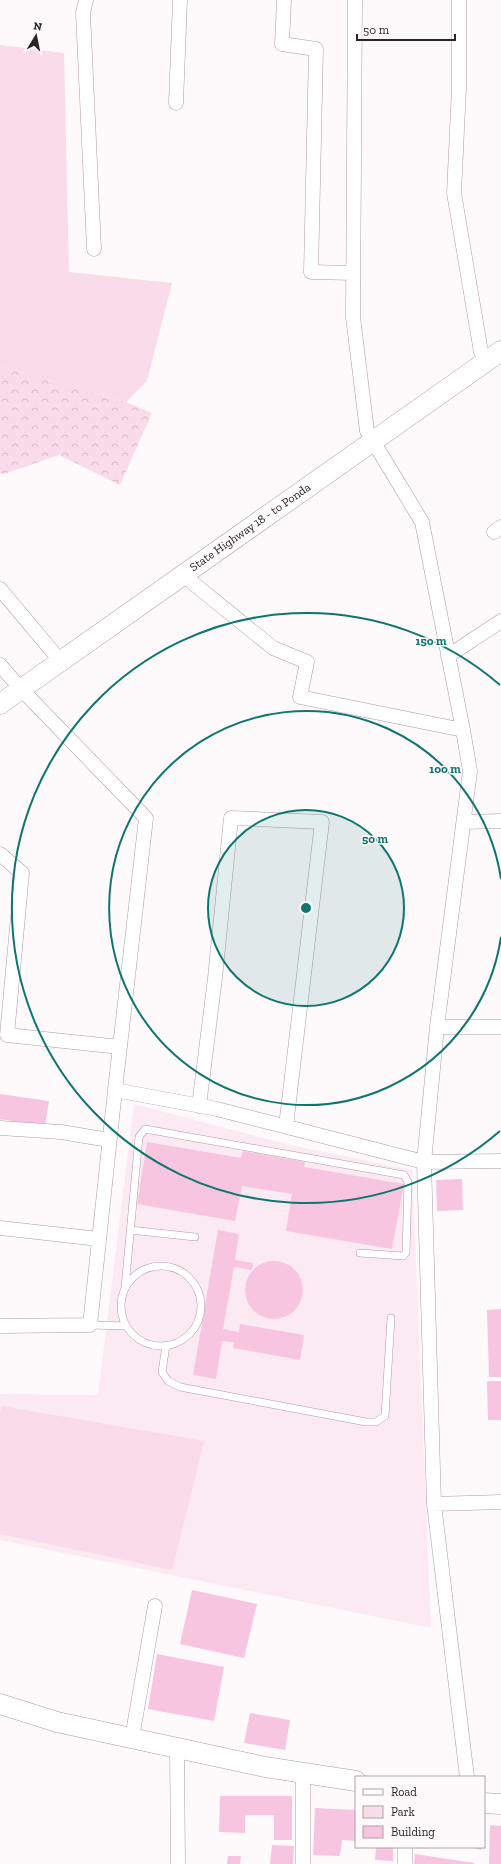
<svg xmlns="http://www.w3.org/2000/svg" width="501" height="1864" font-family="'Zilla Slab',serif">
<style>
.built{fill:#fceaf3}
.green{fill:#f9dbea}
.forest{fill:url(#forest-crowns)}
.building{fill:#f7c5df}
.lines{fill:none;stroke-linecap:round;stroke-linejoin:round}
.lane-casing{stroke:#af9aa5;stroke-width:8}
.street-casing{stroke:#af9aa5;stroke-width:15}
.secondary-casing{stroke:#af9aa5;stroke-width:21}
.lane{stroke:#fff;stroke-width:7}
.street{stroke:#fff;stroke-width:14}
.secondary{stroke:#fff;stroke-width:20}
.ring{fill:none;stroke:#0f766e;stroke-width:2}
.labels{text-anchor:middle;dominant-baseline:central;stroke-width:3;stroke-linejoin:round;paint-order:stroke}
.street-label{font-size:12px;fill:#2c2428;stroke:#fef9fb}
.centre{fill:#0f766e;stroke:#fef9fb;stroke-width:2}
.ring-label{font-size:12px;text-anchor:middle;font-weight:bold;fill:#0f766e;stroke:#fef9fb;stroke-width:3;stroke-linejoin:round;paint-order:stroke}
</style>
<defs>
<pattern id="forest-crowns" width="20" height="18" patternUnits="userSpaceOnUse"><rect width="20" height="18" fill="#f9dbea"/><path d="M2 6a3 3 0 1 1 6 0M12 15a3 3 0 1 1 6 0" fill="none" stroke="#d6bcc9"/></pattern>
</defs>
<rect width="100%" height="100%" fill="#fef9fb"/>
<path class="built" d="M134,1104L290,1145L412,1170L431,1628L0,1540V1394L98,1395Z"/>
<path class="green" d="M0,45L64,53L69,272L172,283L147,381L126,402L0,366Z
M2,1406L204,1441L172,1570L0,1534V1414Z"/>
<path class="forest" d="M0,366L126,402L152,413L120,485L59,455L4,474L0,473Z"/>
<path class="building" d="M0,1094L49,1101L45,1126L0,1119Z
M147,1142L241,1158L243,1151L305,1162L304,1167L404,1184L392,1249L286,1231L292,1194L242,1186L235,1221L137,1204Z
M462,1179L463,1210L437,1211L436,1180Z
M218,1230L239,1234L235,1260L253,1263L252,1270L234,1267L223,1329L239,1332L240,1324L304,1335L300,1360L233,1348L234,1342L222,1341L216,1379L193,1375Z
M245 1290a29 29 0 1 1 58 0a29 29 0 1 1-58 0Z
M501,1309V1377H489L487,1310Z
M487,1381H501V1420H488Z
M192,1590L257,1604L244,1658L180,1644Z
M157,1654L224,1667L214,1721L148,1709Z
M250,1713L290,1720L285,1750L244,1743Z
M220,1796H292V1840H274V1815H245V1833L219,1832Z
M315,1808L356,1810V1841L342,1840L340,1856L313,1855Z
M490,1825L501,1826V1864H489Z
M272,1845L294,1846L293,1864H270Z
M376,1847H393V1861L375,1860Z
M469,1847H482L481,1850Z
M415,1854L474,1863V1864H414Z
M228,1856H241L240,1864H227Z"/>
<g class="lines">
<g class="lane-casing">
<path id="lane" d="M130,1230L195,1237
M121 1306a40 40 0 1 1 80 0a40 40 0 1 1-80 0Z
M125,1288L139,1137L145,1129L404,1175L408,1182L406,1253L403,1256L360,1253
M90,1325L126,1326
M166,1345L162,1372L168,1381L180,1387L366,1422H376L385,1416L391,1318"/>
</g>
<g class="street-casing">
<path id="street" d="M86,0L83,13L94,249
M284,0L282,44L316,49L311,272L353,273
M355,0L353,317L367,431L422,522L463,730
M459,0V88L454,193L481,352
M176,103L180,0
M494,532L501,527
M183,575L273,648L307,662L300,697L463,730L470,771L437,1027H501
M0,589L53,652
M448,656L501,621
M0,665L13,680
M21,689L146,818L115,1090
M464,822L501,821
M0,854L22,873L7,1035L120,1047
M437,1027L424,1162L501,1161
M199,1106L215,978L231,818L322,822L286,1126
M0,1128L61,1132L109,1140
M0,1228L99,1239
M0,1326L90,1325L115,1090L217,1109L424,1162L434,1504L467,1777
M434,1504L501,1502
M132,1738L155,1606
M177,1748L178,1864
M303,1773V1864
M405,1847V1864"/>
</g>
<g class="secondary-casing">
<path id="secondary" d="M0,704L501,351
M0,1704L57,1722L265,1767L356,1781
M484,1803L501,1804"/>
</g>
<use href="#lane" class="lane"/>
<use href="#street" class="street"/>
<use href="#secondary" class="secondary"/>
</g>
<circle cx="306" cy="908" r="98" fill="#0f766e" fill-opacity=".12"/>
<g class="ring">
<circle cx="306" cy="908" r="98"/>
<path d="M501 937A197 197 0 1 1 501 879"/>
<path d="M500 1131A295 295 0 1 1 500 685"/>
</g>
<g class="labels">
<g class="street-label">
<text transform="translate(250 527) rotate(-35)">State Highway 18 - to Ponda</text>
</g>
</g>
<circle cx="306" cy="908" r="6" class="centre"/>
<g class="ring-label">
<text x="431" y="645">150 m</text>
<text x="445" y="773">100 m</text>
<text x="375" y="843">50 m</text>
</g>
<rect x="355" y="1776" width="130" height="72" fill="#fef9fb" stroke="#aaa4a7"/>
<rect x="363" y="1789" width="20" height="6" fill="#ffffff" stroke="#aaa4a7"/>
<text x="391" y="1796" font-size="12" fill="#2c2428">Road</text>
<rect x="363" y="1806" width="20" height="12" fill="#f9dbea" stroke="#aaa4a7"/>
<text x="391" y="1816" font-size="12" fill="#2c2428">Park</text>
<rect x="363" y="1826" width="20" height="12" fill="#f7c5df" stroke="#aaa4a7"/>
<text x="391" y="1836" font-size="12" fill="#2c2428">Building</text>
<g transform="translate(36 36) rotate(10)" stroke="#fef9fb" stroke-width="3" paint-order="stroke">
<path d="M0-3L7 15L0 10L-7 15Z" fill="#2c2428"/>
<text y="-6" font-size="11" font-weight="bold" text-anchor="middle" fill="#2c2428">N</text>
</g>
<path d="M357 34v6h98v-6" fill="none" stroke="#2c2428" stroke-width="2"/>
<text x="363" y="34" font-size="12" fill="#2c2428" stroke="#fef9fb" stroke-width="3" paint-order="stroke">50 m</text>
</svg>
